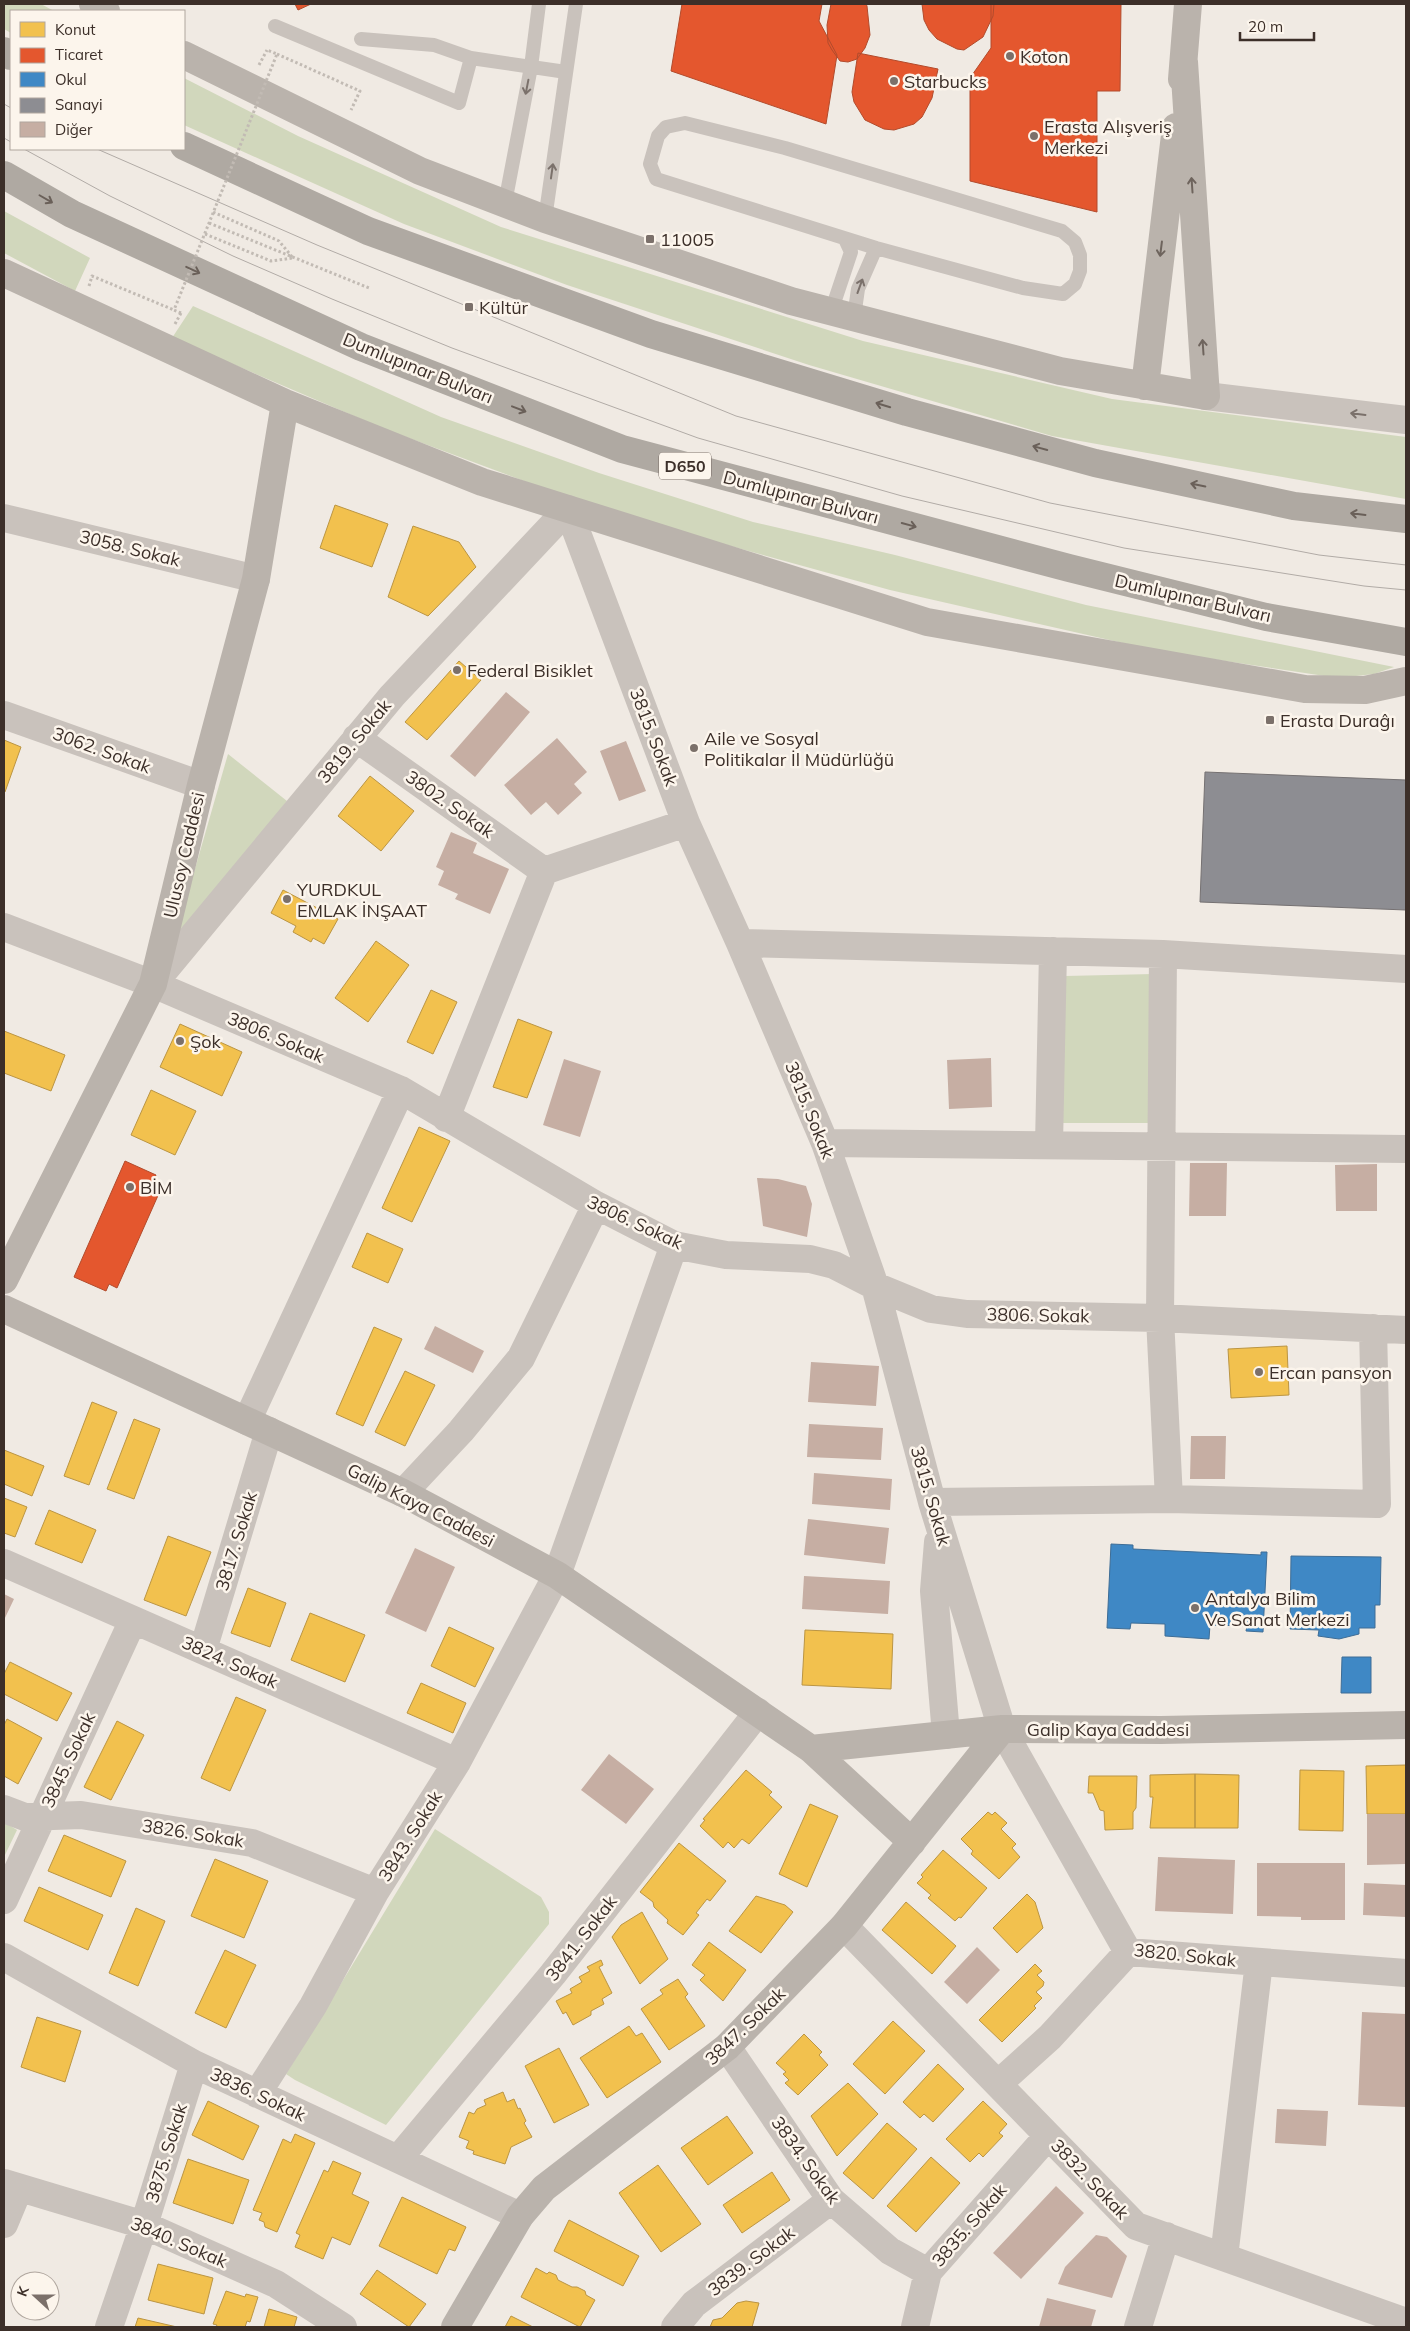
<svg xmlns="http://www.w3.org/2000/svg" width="1410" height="2331" font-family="Mulish,sans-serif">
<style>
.green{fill:#d1d7bc}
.homes{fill:#f2c14e;stroke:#bb9543}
.shops{fill:#e4572e;stroke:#b24b2c}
.schools{fill:#3f88c5;stroke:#3e6d96}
.industry{fill:#8d8d92;stroke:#757172}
.building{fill:#c6aea3}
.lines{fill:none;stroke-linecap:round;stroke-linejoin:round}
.path{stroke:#c2bbb4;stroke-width:3;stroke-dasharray:2.5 2.5;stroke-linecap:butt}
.lane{stroke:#c9c2bc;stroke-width:14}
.street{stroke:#c9c2bc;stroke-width:28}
.secondary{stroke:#bab3ac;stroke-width:28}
.highway{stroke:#afa9a2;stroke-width:28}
.tram{stroke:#b1aba6;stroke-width:1}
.path-bridge{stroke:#c2bbb4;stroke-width:3;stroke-dasharray:2.5 2.5;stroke-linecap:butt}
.oneway{stroke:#7b716b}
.oneway2{stroke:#6e645d}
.oneway3{stroke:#6a6059}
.poi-dot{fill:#7b706a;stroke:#fcf5ec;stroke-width:2}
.labels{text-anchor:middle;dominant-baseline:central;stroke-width:5;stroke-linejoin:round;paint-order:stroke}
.shield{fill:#fcf5ec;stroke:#766a64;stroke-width:1}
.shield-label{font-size:16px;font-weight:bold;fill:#3c2f29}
.poi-label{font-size:18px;fill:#3c2f29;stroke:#fcf5ec;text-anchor:start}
.street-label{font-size:18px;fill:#3c2f29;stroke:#fcf5ec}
</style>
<rect width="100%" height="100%" fill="#f0eae3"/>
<path class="green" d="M4,4H41L54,11H11V33L4,29Z
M184,78L298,136L501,227L863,341L1112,399L1406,437V499L1052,436L809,365L567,285L404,224L184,125Z
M4,211L90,258L75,291L4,253Z
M193,306L441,417L599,473L753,522L895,555L1086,605L1394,667L1374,674L1338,678L1158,651L890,590L604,511L382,428L172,338Z
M228,754L287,801L185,933L178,928Z
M1153,974V1123H1060L1065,976Z
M4,1822L17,1830L4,1857Z
M435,1829L541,1897L549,1912V1924L386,2125L295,2080L286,2074Z"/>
<path class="homes" d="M335,505L388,524L372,567L320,548Z
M413,526L459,542L476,567L428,616L388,597Z
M459,661L481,680L427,740L405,722Z
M4,740L21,747L5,792L4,791Z
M370,776L414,811L381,851L338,816Z
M283,890L338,919L324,944L313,938L311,942L293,932L296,926L271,913Z
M376,941L409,965L368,1022L335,998Z
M431,990L457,1002L433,1054L407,1042Z
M518,1019L552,1032L527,1098L493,1087Z
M180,1024L242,1052L222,1096L160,1067Z
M4,1031L65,1055L51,1091L4,1073Z
M151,1090L196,1111L175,1155L131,1135Z
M419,1127L450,1141L412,1222L382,1208Z
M367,1233L403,1249L388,1283L352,1267Z
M374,1327L402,1339L363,1426L336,1414Z
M1287,1346L1289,1395L1231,1398L1228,1349Z
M405,1371L435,1385L405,1446L375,1432Z
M92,1402L117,1412L89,1485L64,1476Z
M134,1419L160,1429L134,1499L107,1489Z
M4,1450L44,1466L32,1496L4,1484Z
M4,1498L27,1507L15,1537L4,1533Z
M49,1510L96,1530L82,1563L35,1544Z
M168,1536L211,1552L186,1616L144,1600Z
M248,1588L286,1603L270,1647L231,1633Z
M310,1613L365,1635L345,1682L291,1660Z
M449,1627L494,1648L475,1687L431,1666Z
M805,1630L893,1634L891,1689L802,1685Z
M10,1662L72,1693L57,1721L4,1694V1674Z
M421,1683L466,1703L453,1733L407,1713Z
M236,1697L266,1710L230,1791L201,1778Z
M7,1719L42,1738L18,1784L4,1776V1725Z
M117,1721L144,1735L111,1800L84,1787Z
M1406,1765V1814H1367L1366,1766Z
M746,1770L772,1792L769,1795L782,1807L749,1844L742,1839L734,1848L728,1842L723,1848L700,1826L705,1820L703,1819Z
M1300,1770L1344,1771L1343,1831L1299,1830Z
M1195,1774L1239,1775L1238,1828H1195Z
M1195,1774V1828H1150L1153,1797H1150V1775Z
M1089,1776H1137L1136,1808L1133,1812V1829L1105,1830L1104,1811L1100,1810L1093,1793H1088Z
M810,1804L838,1816L807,1887L779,1874Z
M988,1812L992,1815L995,1812L1007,1823L1001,1829L1016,1844L1012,1848L1020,1857L999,1879L971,1854L973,1851L961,1839Z
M64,1835L126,1861L111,1897L48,1871Z
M679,1843L726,1881L710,1901L707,1899L696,1913L699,1915L683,1935L667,1923L668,1920L654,1907L653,1902L640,1892Z
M943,1850L987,1888L961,1918L959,1917L955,1921L928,1898L931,1895L917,1883L923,1877L921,1875Z
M215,1859L268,1881L244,1938L191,1916Z
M39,1887L103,1915L88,1950L24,1921Z
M1027,1894L1035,1902L1043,1928L1017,1953L993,1928Z
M756,1896L785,1905L793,1912L761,1953L729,1931Z
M906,1902L956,1946L932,1974L882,1930Z
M136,1908L165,1921L138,1986L109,1973Z
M642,1912L668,1959L640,1984L612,1937L621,1925Z
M709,1942L746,1970L723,2001L700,1980L705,1975L692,1965Z
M225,1950L256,1965L226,2028L195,2013Z
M601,1960L603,1965L599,1967L612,1993L602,1999L604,2004L591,2011V2015L573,2025L566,2012L563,2014L556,2001L572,1993L570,1989L582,1982L579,1977L590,1971L587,1967Z
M1035,1964L1042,1971L1037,1975L1044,1982L1043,1986L1036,1992L1042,1998L1034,2006L1036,2008L1002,2042L979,2020Z
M678,1979L688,1994L685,1997L705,2026L669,2050L641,2009L663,1994L660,1990Z
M37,2017L81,2031L65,2082L21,2067Z
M893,2021L925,2051L885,2094L853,2064Z
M629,2026L636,2036L642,2033L661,2062L607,2098L580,2058Z
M804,2034L822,2052L819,2055L828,2065L798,2095L785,2083L789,2080L783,2074L786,2072L776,2063Z
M559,2048L589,2105L554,2123L525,2066Z
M938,2064L964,2089L933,2122L924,2114L920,2118L903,2102Z
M848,2083L878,2114L837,2156L811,2116Z
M503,2092L507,2102L514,2099L518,2109L520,2108L526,2121L524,2123L532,2137L511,2147L505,2164L473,2154L474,2151L466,2148L469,2141L459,2137L469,2112L474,2114L477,2109L486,2105L484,2100Z
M208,2101L259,2126L243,2160L192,2135Z
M983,2101L1007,2124L999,2133L1003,2136L983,2157L979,2153L970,2162L946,2139Z
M727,2116L753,2153L708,2185L681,2148Z
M887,2123L917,2149L873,2199L843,2173Z
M295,2134L315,2143L277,2232L265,2227L264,2222L259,2220L262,2213L253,2210L283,2139L291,2143Z
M931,2157L960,2183L916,2232L887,2206Z
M188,2159L249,2180L233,2224L173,2203Z
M333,2161L361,2173L352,2194L369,2202L350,2245L332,2237L323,2259L295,2247L300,2235L296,2233L324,2170L328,2172Z
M658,2165L701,2224L661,2252L619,2193Z
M772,2172L790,2200L742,2233L723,2205Z
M402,2197L466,2227L455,2251L449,2249L437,2274L379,2246Z
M569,2220L639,2256L623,2286L554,2251Z
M158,2264L213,2278L204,2314L148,2300Z
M536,2268L547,2274L549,2272L556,2275L558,2280L572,2287H577L585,2291L586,2295L595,2300L580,2327L521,2297Z
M377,2270L426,2304L409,2327L360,2294Z
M226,2291L245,2297L246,2294L258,2297L250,2322L247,2321L245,2327H216L217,2325L213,2324Z
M746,2301L759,2303L752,2327H710L713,2320L722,2318L737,2303Z
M269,2309L297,2317L294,2327H264Z
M511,2316L533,2327H505Z
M138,2318L177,2327H135Z"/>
<path class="shops" d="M295,4H311L298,10Z
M682,4H822L819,21L837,55L826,124L671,71Z
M831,4H866L867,6L870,35L865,48L857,59L848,62L840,61L832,50L828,43L827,25Z
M922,4H994L993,16L983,37L964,50L957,49L937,39L929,30L924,20Z
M991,4H1121L1120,91H1097V212L970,181V78L991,48Z
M858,53L938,69L932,98L922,117L914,124L894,130L884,129L865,120L854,102L852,92Z
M125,1161L156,1175L151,1187L160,1191L117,1288L109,1284L106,1291L74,1277Z"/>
<path class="schools" d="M1111,1544L1133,1545V1549L1261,1555V1552H1267L1263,1632L1246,1631L1247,1626L1210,1625L1209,1639L1165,1636V1624L1131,1623L1130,1629L1107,1628Z
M1291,1556L1381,1557L1380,1605H1375V1628H1359V1634L1339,1639L1318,1636L1319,1630L1290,1629Z
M1342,1657H1371V1693H1341Z"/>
<path class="industry" d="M1205,772L1406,780V910L1200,902Z"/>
<path class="building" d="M506,692L530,712L475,777L450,756Z
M557,738L587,772L574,784L582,793L558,815L546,802L531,815L504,785Z
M626,741L646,791L619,801L600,751Z
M451,832L477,843L473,853L509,869L490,914L455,899L458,894L438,885L444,871L436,867Z
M991,1058L992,1107L949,1109L947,1060Z
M564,1059L601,1071L580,1137L543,1125Z
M1190,1163H1227L1226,1216H1189Z
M1377,1164V1211H1336L1335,1165Z
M757,1178L778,1179L806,1186L812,1204L807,1237L763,1226Z
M435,1326L484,1351L473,1373L424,1349Z
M811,1362L879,1366L876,1406L808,1402Z
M809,1424L883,1428L881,1460L807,1457Z
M1191,1436H1226L1225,1479H1190Z
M814,1473L892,1479L890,1510L812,1504Z
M808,1519L889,1528L885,1564L804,1555Z
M415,1548L455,1567L426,1632L385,1613Z
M804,1576L890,1581L888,1614L802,1609Z
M4,1594L14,1599L4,1620Z
M609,1754L654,1789L626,1824L581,1790Z
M1367,1814H1406V1864L1367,1865Z
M1158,1857L1235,1860L1233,1914L1155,1911Z
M1257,1863H1345V1920H1301V1917L1257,1916Z
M1364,1883L1406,1885V1917L1363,1915Z
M977,1947L1000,1970L967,2004L944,1982Z
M1362,2012L1406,2014V2107L1358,2105Z
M1277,2109L1328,2111L1326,2146L1275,2143Z
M1056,2186L1084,2213L1021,2279L993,2253Z
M1096,2235L1107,2237L1127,2256L1112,2298L1058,2284L1065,2267Z
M1047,2298L1096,2310L1091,2327H1039Z"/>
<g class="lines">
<path class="path" d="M277,54L360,91L351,110
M259,65L267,50
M209,223L369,288
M205,234L271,261L293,258L279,241L213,212
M89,286L92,276L174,310
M175,324L181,313"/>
<path class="lane" d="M275,26L459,103L471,58L566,72
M361,39L434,45L471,58
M685,123L785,148L1062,231L1075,242L1080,255V271L1075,284L1063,294L1023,288L876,248L656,179L650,164L658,136L666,127Z
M505,203L531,67L539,4
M545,219L576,4
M831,312L851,252L845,239
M864,319L855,310L858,289L876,248"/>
<path class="street" d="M1206,396L1406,420
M4,518L256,579
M4,715L201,785
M356,738L544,871
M4,927L153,984L401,1090L596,1205L674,1245L726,1255L810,1259L834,1265L875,1286L931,1309L967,1314L1160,1318L1406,1330
M740,943L1163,954L1406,969
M1163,954L1160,1318L1169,1499
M153,984L392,696L568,509L686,823L740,943L825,1143L875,1286L932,1502L1002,1729L1128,1952L1406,1973
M446,1118L544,871L686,823
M825,1143L1406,1149
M1049,1145L1053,951
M247,1421L401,1090
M403,1493L461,1431L521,1358L596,1205
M932,1502L1169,1499L1377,1504L1373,1328
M938,1542L934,1591L946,1735
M4,1563L457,1762
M203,1650L269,1431
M4,1809L25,1817L81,1815L252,1843L375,1892
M4,1900L133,1620
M844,1926L1136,2226L1406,2322
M4,1957L194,2064L520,2216
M727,2047L831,2200L890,2251L928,2272
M998,2084L1050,2037L1128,1952
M257,2094L313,2006L375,1892L457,1762L557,1575L674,1245
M398,2159L553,1974L758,1712
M4,2183L144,2225L276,2284L343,2327
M4,2224L19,2188
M1224,2257L1259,1962
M109,2327L144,2225L194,2064
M675,2327L694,2304L831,2200
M915,2327L928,2272L1048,2136
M1138,2327L1166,2236"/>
<path class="secondary" d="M93,4L106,11
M184,55L420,171L545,219L791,301L1060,371L1206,396L1184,62
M1182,79L1188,4
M4,273L285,403L482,482L568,509L927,622L1305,689L1365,690L1406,681
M1145,386L1176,127
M4,1280L153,984L201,785L256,579L285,403
M4,1309L403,1493L557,1575L811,1749L912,1842
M811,1749L1002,1729L1161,1730L1406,1725
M455,2327L520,2216L544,2188L727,2047L844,1926L1002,1729"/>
<path class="highway" d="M4,51L11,56
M184,146L368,231L651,334L907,412L1095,463L1294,506L1406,519
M4,175L72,214L361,347L622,449L1069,568L1266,617L1406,642"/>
<path class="tram" d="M4,104L11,108
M4,138L11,142
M24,149L110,196L233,256L332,299L452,348L698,438L902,496L1124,548L1364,586L1406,590
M97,149L317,245L736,416L1050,503L1319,555L1406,565"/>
<path class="path-bridge" d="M181,313L174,310L277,54L267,50"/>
</g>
<defs><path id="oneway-shaft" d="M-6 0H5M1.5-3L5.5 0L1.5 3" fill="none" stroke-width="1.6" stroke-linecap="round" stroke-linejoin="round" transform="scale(1.25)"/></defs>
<g class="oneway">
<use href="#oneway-shaft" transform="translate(527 87) rotate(101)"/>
<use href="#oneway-shaft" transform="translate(552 171) rotate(-82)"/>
<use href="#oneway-shaft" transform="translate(860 286) rotate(-70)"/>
<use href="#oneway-shaft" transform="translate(1358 414) rotate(-173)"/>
</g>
<g class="oneway2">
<use href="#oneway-shaft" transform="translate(1192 185) rotate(-94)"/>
<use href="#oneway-shaft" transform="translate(1161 249) rotate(97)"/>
<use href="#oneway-shaft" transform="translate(1203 347) rotate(-94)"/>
</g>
<g class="oneway3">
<use href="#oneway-shaft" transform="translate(46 199) rotate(30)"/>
<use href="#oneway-shaft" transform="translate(193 270) rotate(25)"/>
<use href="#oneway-shaft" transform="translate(883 405) rotate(-163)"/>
<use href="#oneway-shaft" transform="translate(519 409) rotate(21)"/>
<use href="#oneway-shaft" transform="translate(1040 448) rotate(-165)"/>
<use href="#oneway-shaft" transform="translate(1198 485) rotate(-168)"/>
<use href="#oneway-shaft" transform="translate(1358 514) rotate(-173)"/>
<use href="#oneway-shaft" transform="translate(909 525) rotate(15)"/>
</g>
<g class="poi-dot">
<circle cx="1010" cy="56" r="5"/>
<circle cx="894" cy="81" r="5"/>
<circle cx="1034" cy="136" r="5"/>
<rect x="645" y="234" width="10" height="10" rx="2.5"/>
<rect x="464" y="302" width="10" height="10" rx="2.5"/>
<circle cx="457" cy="670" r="5"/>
<rect x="1265" y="715" width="10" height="10" rx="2.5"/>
<circle cx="694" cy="748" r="5"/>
<circle cx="287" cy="899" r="5"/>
<circle cx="180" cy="1041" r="5"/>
<circle cx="130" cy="1187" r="5"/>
<circle cx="1259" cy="1372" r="5"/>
<circle cx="1195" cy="1608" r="5"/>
</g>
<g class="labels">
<rect class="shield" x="659" y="452.5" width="52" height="27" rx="4"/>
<g class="shield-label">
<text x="685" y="466">D650</text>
</g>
<g class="poi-label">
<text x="1020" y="56">Koton</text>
<text x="904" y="81">Starbucks</text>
<text x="1044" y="126">Erasta Alışveriş<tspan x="1044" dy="21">Merkezi</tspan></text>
<text x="660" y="239">11005</text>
<text x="479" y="307">Kültür</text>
<text x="467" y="670">Federal Bisiklet</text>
<text x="1280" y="720">Erasta Duraĝı</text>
<text x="704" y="738">Aile ve Sosyal<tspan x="704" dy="21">Politikalar İl Müdürlüğü</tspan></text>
<text x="297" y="889">YURDKUL<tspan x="297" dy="21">EMLAK İNŞAAT</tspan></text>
<text x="190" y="1041">Şok</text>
<text x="140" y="1187">BİM</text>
<text x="1269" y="1372">Ercan pansyon</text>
<text x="1205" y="1598">Antalya Bilim<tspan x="1205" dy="21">Ve Sanat Merkezi</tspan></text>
</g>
<g class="street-label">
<text transform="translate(418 368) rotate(22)">Dumlupınar Bulvarı</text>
<text transform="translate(801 497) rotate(15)">Dumlupınar Bulvarı</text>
<text transform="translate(130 548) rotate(14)">3058. Sokak</text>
<text transform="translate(1193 598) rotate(13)">Dumlupınar Bulvarı</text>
<text transform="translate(654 737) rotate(69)">3815. Sokak</text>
<text transform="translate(354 741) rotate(-50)">3819. Sokak</text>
<text transform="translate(102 750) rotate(20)">3062. Sokak</text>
<text transform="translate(450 804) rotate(35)">3802. Sokak</text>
<text transform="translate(184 855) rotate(-77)">Ulusoy Caddesi</text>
<text transform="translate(276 1037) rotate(23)">3806. Sokak</text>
<text transform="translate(810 1110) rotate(68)">3815. Sokak</text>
<text transform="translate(635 1222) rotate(25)">3806. Sokak</text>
<text transform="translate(1038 1315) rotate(1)">3806. Sokak</text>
<text transform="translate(931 1496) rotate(74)">3815. Sokak</text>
<text transform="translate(421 1505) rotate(27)">Galip Kaya Caddesi</text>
<text transform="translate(236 1541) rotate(-73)">3817. Sokak</text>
<text transform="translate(230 1662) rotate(24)">3824. Sokak</text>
<text x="1108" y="1729">Galip Kaya Caddesi</text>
<text transform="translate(68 1760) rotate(-65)">3845. Sokak</text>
<text transform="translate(193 1833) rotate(9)">3826. Sokak</text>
<text transform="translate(410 1836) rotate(-58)">3843. Sokak</text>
<text transform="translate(581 1938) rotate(-52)">3841. Sokak</text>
<text transform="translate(1185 1955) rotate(6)">3820. Sokak</text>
<text transform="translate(745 2026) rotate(-44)">3847. Sokak</text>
<text transform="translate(258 2094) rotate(25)">3836. Sokak</text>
<text transform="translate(166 2153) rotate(-73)">3875. Sokak</text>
<text transform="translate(806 2160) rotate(54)">3834. Sokak</text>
<text transform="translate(1090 2179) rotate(46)">3832. Sokak</text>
<text transform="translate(969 2225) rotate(-49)">3835. Sokak</text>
<text transform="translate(179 2242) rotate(23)">3840. Sokak</text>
<text transform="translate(751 2261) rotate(-37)">3839. Sokak</text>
</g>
</g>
<rect width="1410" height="2331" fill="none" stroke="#3c2f29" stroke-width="10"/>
<rect x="10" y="10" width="175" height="140" fill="#fcf5ec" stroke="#afa69e"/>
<rect x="20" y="22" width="25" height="15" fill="#f2c14e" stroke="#afa69e"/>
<text x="55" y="35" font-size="15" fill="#3c2f29">Konut</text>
<rect x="20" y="48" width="25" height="15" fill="#e4572e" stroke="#afa69e"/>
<text x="55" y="60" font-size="15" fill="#3c2f29">Ticaret</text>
<rect x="20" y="72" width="25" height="15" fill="#3f88c5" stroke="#afa69e"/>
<text x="55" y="85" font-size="15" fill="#3c2f29">Okul</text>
<rect x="20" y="98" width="25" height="15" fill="#8d8d92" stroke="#afa69e"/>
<text x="55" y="110" font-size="15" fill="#3c2f29">Sanayi</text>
<rect x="20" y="122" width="25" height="15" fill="#c6aea3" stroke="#afa69e"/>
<text x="55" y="135" font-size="15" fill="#3c2f29">Diğer</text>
<g transform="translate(35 2296) rotate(291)"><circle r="24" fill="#fcf5ec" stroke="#afa69e"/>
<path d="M0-4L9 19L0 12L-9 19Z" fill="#7b706a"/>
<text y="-8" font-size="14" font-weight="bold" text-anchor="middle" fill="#3c2f29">K</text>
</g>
<path d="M1240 32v8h74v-8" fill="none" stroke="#3c2f29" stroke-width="2.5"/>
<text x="1248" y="32" font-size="15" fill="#3c2f29" stroke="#fcf5ec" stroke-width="4" paint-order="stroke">20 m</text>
</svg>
